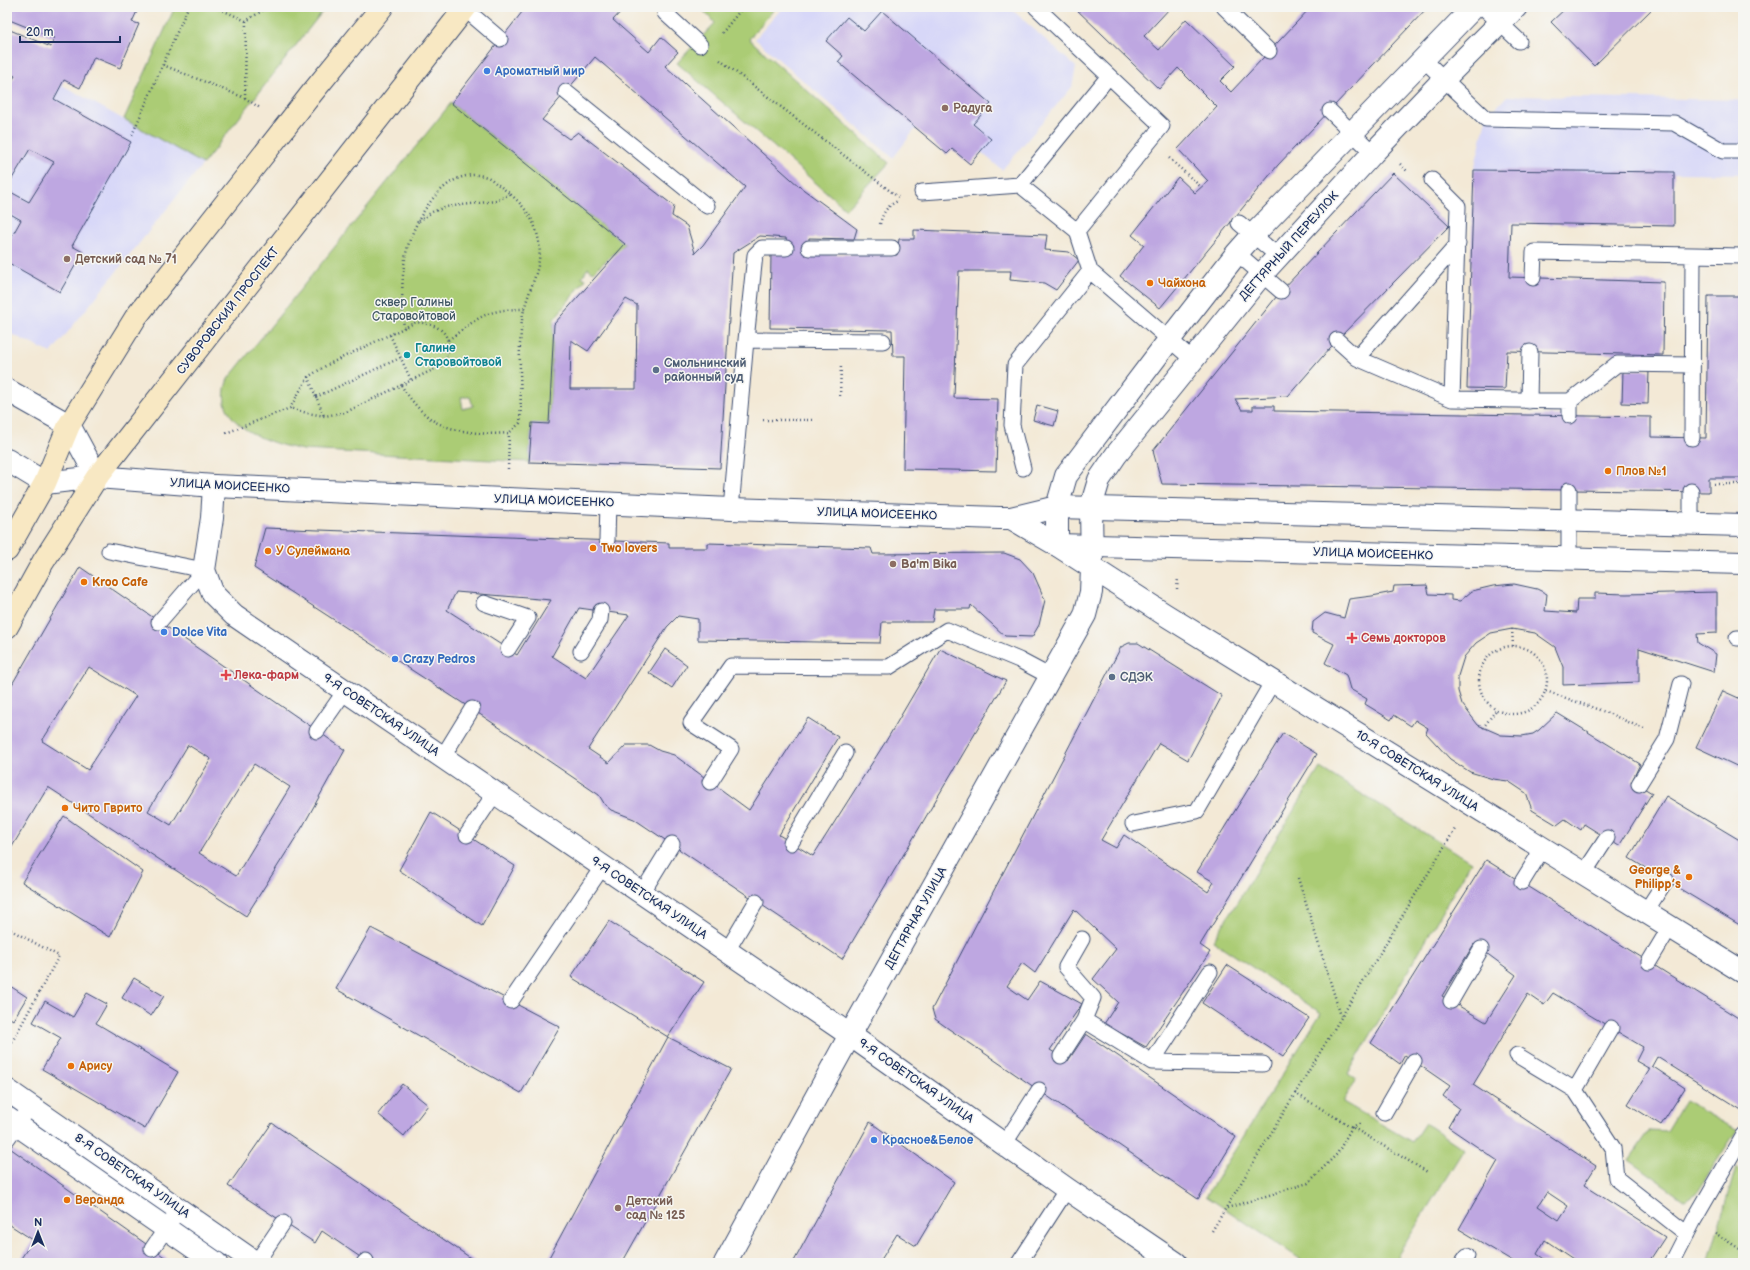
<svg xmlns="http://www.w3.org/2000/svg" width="1750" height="1270" font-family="'Balsamiq Sans',sans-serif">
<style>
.built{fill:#d7d7f8}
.green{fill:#abcc74;stroke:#637e69;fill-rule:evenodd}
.building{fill:#bea7e1;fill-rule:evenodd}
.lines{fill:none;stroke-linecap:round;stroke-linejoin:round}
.service-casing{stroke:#3b4b70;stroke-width:17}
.minor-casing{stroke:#3b4b70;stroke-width:24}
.tertiary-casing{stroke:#3b4b70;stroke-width:24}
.secondary-casing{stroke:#3b4b70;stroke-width:24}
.path{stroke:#3b4b70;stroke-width:2.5;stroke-dasharray:1 3;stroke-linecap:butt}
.service{stroke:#fff;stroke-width:15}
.minor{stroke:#fff;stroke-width:22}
.tertiary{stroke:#fff;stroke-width:22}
.secondary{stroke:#f8e8c3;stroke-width:22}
.shop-dot{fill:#3f7fe0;stroke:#f6f6f2;stroke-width:1.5}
.education-dot{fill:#8d6e63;stroke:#f6f6f2;stroke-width:1.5}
.food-dot{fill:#e8710a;stroke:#f6f6f2;stroke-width:1.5}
.culture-dot{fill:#0f9aa8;stroke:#f6f6f2;stroke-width:1.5}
.service-dot{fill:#5c6f8a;stroke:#f6f6f2;stroke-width:1.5}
.health-dot{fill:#e0444e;stroke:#f6f6f2;stroke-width:1.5}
.labels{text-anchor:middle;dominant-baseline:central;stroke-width:3;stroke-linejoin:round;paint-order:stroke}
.shop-label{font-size:12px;font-weight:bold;fill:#366cbe;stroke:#f6f6f2;text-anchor:start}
.education-label{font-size:12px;font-weight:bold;fill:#785e54;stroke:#f6f6f2;text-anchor:start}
.street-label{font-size:12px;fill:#1b2f5e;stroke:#f6f6f2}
.food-label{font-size:12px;font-weight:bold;fill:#c56008;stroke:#f6f6f2;text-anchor:start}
.park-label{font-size:12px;fill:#3f5664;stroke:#f6f6f2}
.culture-label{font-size:12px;font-weight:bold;fill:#0d838f;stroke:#f6f6f2;text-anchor:start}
.service-label{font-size:12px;font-weight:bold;fill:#4e5e75;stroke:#f6f6f2;text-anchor:start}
.health-label{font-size:12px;font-weight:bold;fill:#be3a42;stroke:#f6f6f2;text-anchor:start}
</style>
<rect width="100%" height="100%" fill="#f6f6f2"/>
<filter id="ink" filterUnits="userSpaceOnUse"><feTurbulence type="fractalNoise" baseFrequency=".025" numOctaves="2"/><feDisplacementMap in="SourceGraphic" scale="8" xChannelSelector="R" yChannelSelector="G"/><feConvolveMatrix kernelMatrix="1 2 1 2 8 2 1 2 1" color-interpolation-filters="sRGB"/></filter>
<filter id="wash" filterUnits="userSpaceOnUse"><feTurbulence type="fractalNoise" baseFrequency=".012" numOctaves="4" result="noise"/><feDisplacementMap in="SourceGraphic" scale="16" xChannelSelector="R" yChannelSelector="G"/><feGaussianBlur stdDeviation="0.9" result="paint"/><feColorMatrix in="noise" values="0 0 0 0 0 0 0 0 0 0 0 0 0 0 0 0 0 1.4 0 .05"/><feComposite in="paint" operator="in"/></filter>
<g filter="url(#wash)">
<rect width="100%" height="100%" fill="#f3e9d6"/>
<path class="built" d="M783,7H1009L1076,67L1072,87L1002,170L981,152L970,164L952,149L947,154L916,128L893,158L755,39Z
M42,69L64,80L62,85L203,164L51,353L7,332V187L35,141Z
M1507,96L1743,100V174L1474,170L1486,119Z"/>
<path class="green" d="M175,7H326L203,164L124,119Z
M700,7H776L749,39L889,163L846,209L677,63L715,23Z
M451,103L625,244L593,272L588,268L582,277L586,279L554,319L549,424H532L529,462L303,450C270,444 209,425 228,379ZM461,397H470L473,406L463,409Z
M1320,768L1471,862L1348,1074L1356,1079L1343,1102L1412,1142L1425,1123L1464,1149L1393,1263H1306L1206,1196L1321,1013L1213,941Z
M1685,1101L1737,1130L1696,1193L1685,1200L1629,1160L1650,1130L1667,1131Z
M1736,1167L1743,1172V1263H1708Z"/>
<g id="blocks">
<path class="building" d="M7,7H139L132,22L139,24L120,68L94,57L80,88L64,80L54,99L131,142L72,246L83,252L60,292L7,262V245L21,220L7,212V190L29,202L54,162L30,149L7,187V83L10,84L15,76L7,72V39L10,30L51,47L54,38L7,19Z
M526,7H625L613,20L649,52L661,37L678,52L665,66L800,187L857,229L854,239L809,238V254L897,255L899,239H914V230L1047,235L1045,250L1069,252L1079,260L1056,290L1044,283L1010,280L1011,271H959L954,398L998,399L996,471L903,469L905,356H893L892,330L770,328L771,254H787L786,238L760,236L733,253L720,468L529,462L532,423L549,424L554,324L625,244L451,103ZM595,57L745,187L703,245L695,253L687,226L672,216L674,206L578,132L569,139L542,120ZM626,299L637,305L636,389H570L571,340L588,351Z
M1074,7H1171L1144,36L1159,50L1186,19L1235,66L1220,81L1231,92L1311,7H1428L1278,165L1160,308L1120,276L1144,245L1132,235L1178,177L1195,193L1208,181L1178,149L1217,107L1178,68L1159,89Z
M1567,7H1654L1594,66L1551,22Z
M882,11L991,104L973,124L991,139L970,164L952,149L947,154L916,128L838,62L843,56L826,41L847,17L864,31Z
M1474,170L1674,172V226L1511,223L1509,277L1664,282L1663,355L1507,351L1505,389L1467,388Z
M1393,173L1449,226L1337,340L1288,396L1235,399L1242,410H1253V406H1274V411L1651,417V437L1706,438L1708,296H1743V478H1709V492L1162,484L1153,451L1281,291Z
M1623,370H1649L1648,404L1622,403Z
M1037,405L1058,411L1054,426L1033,420Z
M265,528L669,543V548H707V543L871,548L873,554L1004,553L1020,559L1033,573L1045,600L1039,625L1032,637L1005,636L971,605L970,609H934L932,622H882L880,643L698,640V619L678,616L667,627L588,749L609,763L626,745H649L660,751L674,755L749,810L808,718L838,737L779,835L813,856L886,741L940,649L1006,681L842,959L634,819L611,810L605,805L599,795L481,715L254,568ZM456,592L551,600L517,655L447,610ZM579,608L629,615L586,678L552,656Z
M80,567L345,750L303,826L246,916L48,787L7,855V693ZM89,667L136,696L88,770L42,741ZM188,745L211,759L171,825L148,811ZM254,764L290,787L236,876L199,853Z
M1514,584L1537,589L1547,594L1545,611L1576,613L1577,599H1595V593L1626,594L1717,592V633L1697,634L1698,643L1716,654L1714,672L1639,648V682L1563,685V667L1555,647L1535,633L1512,629L1491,633L1476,643L1464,657L1458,676V691L1462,704L1478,725L1501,735L1522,736L1533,734L1539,730L1557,713L1640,764L1632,781L1652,793L1619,846L1584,824L1581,830L1565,819L1557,825L1532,810L1526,793L1508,781L1493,779L1470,772L1450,759L1426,733L1428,728L1415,720L1411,726L1394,715L1391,720L1365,704L1367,699L1350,689L1346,675L1325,663L1334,644L1312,633L1313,622L1325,613L1344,618L1349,599L1372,596L1393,592L1394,586L1427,585L1429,594L1451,595V600L1460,601L1472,591L1493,586Z
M1129,643H1138L1222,696L1188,760L1159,743L1101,840L1116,848L1124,835L1208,892L1214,882L1197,872L1283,733L1317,754L1200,945L1210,952L1146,1047L1104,1024L1118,1002L1093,979L1116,949L1074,909L1035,973L1022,963L1007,986L1027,1000L1040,981L1082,1004L1050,1050L1068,1061L1086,1034L1236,1137L1198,1199L949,1029L935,1019L932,1009L1121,647Z
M665,649L687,665L672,688L649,673Z
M1723,691L1743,700V769L1696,747Z
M1666,796L1743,842V927L1629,858Z
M431,812L515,866L482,926L399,870Z
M64,816L143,872L110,937L22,882Z
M1486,860L1743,1021V1111L1657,1057L1652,1066L1685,1088L1661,1125L1628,1104L1650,1069L1636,1061L1643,1047L1553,993L1544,1005L1528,994L1473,1085L1596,1166L1584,1185L1665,1237L1650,1260L1654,1263H1579L1545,1240L1537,1254L1550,1263H1516L1459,1229L1498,1161L1448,1127L1459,1108L1443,1096L1450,1086L1405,1055L1400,1064L1371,1043ZM1474,944L1516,975L1486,1022L1442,996ZM1547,1192L1568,1206L1559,1220L1538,1206Z
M609,921L704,982L668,1037L571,977Z
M371,928L560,1027L521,1093L336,989Z
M1227,965L1309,1018L1283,1057L1202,1003Z
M134,978L164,996L151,1016L122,998Z
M7,984L27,997L13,1020L7,1016Z
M87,993L107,1004L96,1023L178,1072L145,1129L42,1069L61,1038L33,1022L45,1001L73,1017Z
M668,1037L731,1069L622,1263H546Z
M402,1084L428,1105L404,1136L378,1114Z
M870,1122L954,1182L916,1246L897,1234L879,1263H793Z
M272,1123L443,1239L478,1263H369L322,1231L315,1243L228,1186Z
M7,1146L173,1263H18L33,1240L7,1223Z"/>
</g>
</g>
<g filter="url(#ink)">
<use href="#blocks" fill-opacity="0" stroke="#3b4b70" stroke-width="1"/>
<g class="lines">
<g class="service-casing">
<path id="service" d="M671,7L665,13L700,45
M1036,7L1162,126L1077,231L1020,185L1109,76
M1224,7L1269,51
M1483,7L1519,41
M465,9L500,39
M1423,59L1486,119L1674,123L1723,151H1743
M566,92L707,206
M1330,111L1373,153
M1432,180L1458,206L1452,399
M922,192L1020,185
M1239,223L1278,256
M1077,231L1090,271L1192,359
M809,248H892
M1237,253L1281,291
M1533,278L1534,252L1693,255
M746,340L755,255L762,248H786
M1337,340L1357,358L1452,399L1570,401V416
M1357,358L1458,244
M1529,401L1530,352
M1570,401L1617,364L1692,365
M1692,438L1693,255L1743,256
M1023,468L1012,425L1015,365L1090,271
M1569,490V559
M731,509L746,340L883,341
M1691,524V491
M607,540L608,503
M109,551L204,570
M484,603L528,618L508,649
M159,622L204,570
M1737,638H1743
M581,651L600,620L601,611
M317,731L345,691
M442,758L472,709
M710,782L731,749L691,723L731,666L889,667L947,630L1019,660L1051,677
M1639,784L1667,739L1681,684
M1133,824L1197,811L1273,681
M467,835L495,793
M791,843L845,753
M1584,873L1607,838
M1522,882L1543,848
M642,893L672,844
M1646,911L1666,880
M727,951L756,902
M1649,962L1670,927
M511,1001L603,866
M1451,1001L1481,949
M1084,1020L1152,1062L1263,1064
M1611,1028L1575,1090L1613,1148L1616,1178L1687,1234
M1517,1055L1575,1090
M1061,1056L1084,1020L1093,998L1066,967L1082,939
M1152,1062L1210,972
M1384,1113L1414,1061
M7,1139L23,1117
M1005,1143L1039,1090
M152,1249L179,1209
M256,1263L283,1223
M364,1263L366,1261
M1019,1263L1067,1189
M1462,1263L1467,1256
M1672,1263L1694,1220L1743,1135"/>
</g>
<g class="minor-casing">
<path id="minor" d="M1474,7L1253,235L1237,253L1169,340L1066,476L1057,507V545L1164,614L1743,972
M214,486L212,518L204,570L213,594L234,615L850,1035L1067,1189L1176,1263
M725,1263L850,1035L1085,615L1091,592L1092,569L1091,507L1099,480L1116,455L1262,274L1373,153L1444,79L1516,7"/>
</g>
<g class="tertiary-casing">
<path id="tertiary" d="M7,390L69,425L97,477
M7,460L45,483L97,477L214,486L731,509L999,518H1011L1057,507L1743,525
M1011,518L1057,545L1743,563
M7,1090L256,1263
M7,1118L216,1263"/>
</g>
<g class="secondary-casing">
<path id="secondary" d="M7,550L45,483L69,425L136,317L312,93L382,7
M7,627L43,562L97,477L466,7"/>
</g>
<path class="path" d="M216,7L246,21
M722,33L743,7
M720,60L898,197
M163,65L245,98L260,108
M245,98L246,21L268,7
M132,135L188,7
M1169,158L1201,187
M1400,164L1408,172
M419,221L432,212L445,207L496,201L510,194
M880,224C883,212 887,206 898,201
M390,335L411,380
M448,340C479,318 484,309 525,309
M308,377L324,416
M401,385C410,399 420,412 434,421C455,433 486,435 509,433L520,423C522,397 519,370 520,344C521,335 521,324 523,314C530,282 548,262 535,227C529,210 512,194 497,184C494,182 491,178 487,177C444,163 410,225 405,259C401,282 402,306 404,329
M840,396L841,365
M316,397L400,358
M763,420H812
M226,433L290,408L308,377L327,365L416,322C445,325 455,337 443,365L346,412L325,416L307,413L290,408
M508,469L509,433
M1714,484H1743
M1177,589L1178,578
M1512,629L1513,646
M1479 680a34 34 0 1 1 68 0a34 34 0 1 1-68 0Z
M1546,691L1608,713L1644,729
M1483,728L1496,710
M1298,878L1341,1016
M7,928L59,956L7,1051
M1295,1093L1429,1173
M1227,1208L1308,1183L1337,1154L1352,1127L1361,1123
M1212,1231L1455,829
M1715,1233L1743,1251"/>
<use href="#service" class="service"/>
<use href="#minor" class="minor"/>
<use href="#tertiary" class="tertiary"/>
<use href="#secondary" class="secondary"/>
</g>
</g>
<g class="shop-dot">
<circle cx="487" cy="71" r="4"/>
<circle cx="164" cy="632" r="4"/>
<circle cx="395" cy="659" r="4"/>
<circle cx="874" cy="1140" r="4"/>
</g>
<g class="education-dot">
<circle cx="945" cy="108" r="4"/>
<circle cx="67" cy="259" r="4"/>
<circle cx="893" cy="564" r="4"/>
<circle cx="618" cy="1208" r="4"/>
</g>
<g class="food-dot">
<circle cx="1150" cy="283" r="4"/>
<circle cx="1608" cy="471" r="4"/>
<circle cx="593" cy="548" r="4"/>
<circle cx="268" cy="551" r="4"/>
<circle cx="84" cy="582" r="4"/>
<circle cx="65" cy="808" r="4"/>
<circle cx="1689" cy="877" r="4"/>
<circle cx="71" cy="1066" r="4"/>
<circle cx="67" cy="1200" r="4"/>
</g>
<circle class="culture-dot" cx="407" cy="355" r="4"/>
<g class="service-dot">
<circle cx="656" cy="370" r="4"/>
<circle cx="1112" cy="677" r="4"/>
</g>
<g class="health-dot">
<path d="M1350 632h4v4h4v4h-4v4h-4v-4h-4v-4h4z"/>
<path d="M224 669h4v4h4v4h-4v4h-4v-4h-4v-4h4z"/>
</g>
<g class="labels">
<g class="shop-label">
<text x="495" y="71">Ароматный мир</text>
<text x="172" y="632">Dolce Vita</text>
<text x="403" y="659">Crazy Pedros</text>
<text x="882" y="1140">Красное&amp;Белое</text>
</g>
<g class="education-label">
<text x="953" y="108">Радуга</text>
<text x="75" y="259">Детский сад № 71</text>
<text x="901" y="564">Ba'm Bika</text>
<text x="626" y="1201">Детский<tspan x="626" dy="14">сад № 125</tspan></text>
</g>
<g class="street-label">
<text transform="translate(1289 246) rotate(-48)">ДЕГТЯРНЫЙ ПЕРЕУЛОК</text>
<text transform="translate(228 311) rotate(-52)">СУВОРОВСКИЙ ПРОСПЕКТ</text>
<text transform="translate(230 486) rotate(3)">УЛИЦА МОИСЕЕНКО</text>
<text transform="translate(554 501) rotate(2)">УЛИЦА МОИСЕЕНКО</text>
<text transform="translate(877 514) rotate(2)">УЛИЦА МОИСЕЕНКО</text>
<text transform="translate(1373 554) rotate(2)">УЛИЦА МОИСЕЕНКО</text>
<text transform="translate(381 715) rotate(34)">9-Я СОВЕТСКАЯ УЛИЦА</text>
<text transform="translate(1417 771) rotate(32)">10-Я СОВЕТСКАЯ УЛИЦА</text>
<text transform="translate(649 898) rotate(34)">9-Я СОВЕТСКАЯ УЛИЦА</text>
<text transform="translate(916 918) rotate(-61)">ДЕГТЯРНАЯ УЛИЦА</text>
<text transform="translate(916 1081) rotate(35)">9-Я СОВЕТСКАЯ УЛИЦА</text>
<text transform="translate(132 1176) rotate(35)">8-Я СОВЕТСКАЯ УЛИЦА</text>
</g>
<g class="food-label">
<text x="1158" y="283">Чайхона</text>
<text x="1616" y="471">Плов №1</text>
<text x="601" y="548">Two lovers</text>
<text x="276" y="551">У Сулеймана</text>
<text x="92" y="582">Kroo Cafe</text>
<text x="73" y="808">Чито Гврито</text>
<text x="1681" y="870" text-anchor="end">George &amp;<tspan x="1681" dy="14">Philipp’s</tspan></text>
<text x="79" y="1066">Арису</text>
<text x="75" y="1200">Веранда</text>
</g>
<g class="park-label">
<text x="414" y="302">сквер Галины<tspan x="414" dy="14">Старовойтовой</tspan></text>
</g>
<g class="culture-label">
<text x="415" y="348">Галине<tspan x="415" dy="14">Старовойтовой</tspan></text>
</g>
<g class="service-label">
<text x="664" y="363">Смольнинский<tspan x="664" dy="14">районный суд</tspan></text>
<text x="1120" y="677">СДЭК</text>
</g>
<g class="health-label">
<text x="1361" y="638">Семь докторов</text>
<text x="234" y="675">Лека-фарм</text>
</g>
</g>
<rect width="1750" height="1270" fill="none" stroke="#f6f6f2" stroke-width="24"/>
<g transform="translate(38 1232)" stroke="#f6f6f2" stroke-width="3" paint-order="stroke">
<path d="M0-3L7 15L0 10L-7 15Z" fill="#1b2f5e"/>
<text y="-6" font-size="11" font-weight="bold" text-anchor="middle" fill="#1b2f5e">N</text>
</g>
<path d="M20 36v6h100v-6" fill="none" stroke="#1b2f5e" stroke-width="2"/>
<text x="26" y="36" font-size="12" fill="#1b2f5e" stroke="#f6f6f2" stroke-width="3" paint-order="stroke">20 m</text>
</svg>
